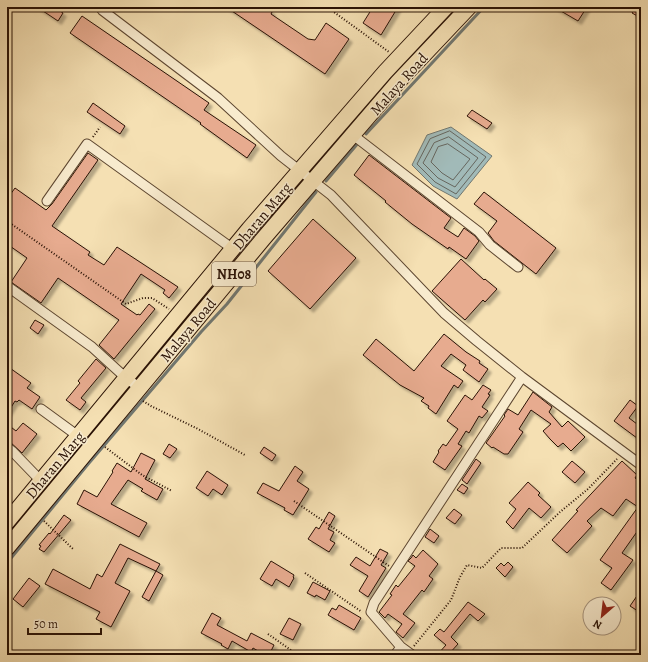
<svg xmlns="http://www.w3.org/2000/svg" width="648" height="662" font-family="Alegreya,serif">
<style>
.water{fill:#a1bab8;stroke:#717770}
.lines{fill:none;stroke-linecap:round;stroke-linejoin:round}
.shore{stroke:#66665e;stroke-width:1}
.stream{stroke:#717770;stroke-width:3}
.building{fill:#e7ab8f;stroke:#2a1205;filter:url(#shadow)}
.street-casing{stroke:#5d4630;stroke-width:11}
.primary-casing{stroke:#2a1205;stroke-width:17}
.path{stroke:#2a1205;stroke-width:2;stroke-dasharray:1 2;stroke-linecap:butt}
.street{stroke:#f8ebce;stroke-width:9}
.primary{stroke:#f5e0b3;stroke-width:15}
.labels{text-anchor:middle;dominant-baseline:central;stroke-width:3;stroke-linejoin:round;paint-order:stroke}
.shield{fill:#f8ebce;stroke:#685341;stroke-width:1}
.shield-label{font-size:14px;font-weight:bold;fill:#2a1205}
.street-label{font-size:15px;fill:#2a1205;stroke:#f8ebce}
</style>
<defs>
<filter id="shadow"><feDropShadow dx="3.5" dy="3.5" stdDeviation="1" flood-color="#0004"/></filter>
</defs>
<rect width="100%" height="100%" fill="#f5e0b3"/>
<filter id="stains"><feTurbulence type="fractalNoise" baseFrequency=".005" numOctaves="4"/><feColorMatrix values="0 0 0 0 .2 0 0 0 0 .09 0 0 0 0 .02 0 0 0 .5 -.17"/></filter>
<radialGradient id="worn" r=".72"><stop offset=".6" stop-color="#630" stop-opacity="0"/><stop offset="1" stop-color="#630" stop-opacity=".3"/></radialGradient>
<path class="water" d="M451,127L492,156L457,199L433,186L412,165L427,135Z"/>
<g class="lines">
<path class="shore" d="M450,131L486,157L456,194L435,182L417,164L430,139Z
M449,137L478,158L455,187L438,178L423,163L434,143Z
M448,144L470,159L453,180L442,173L431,162L438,147Z"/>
<path class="stream" d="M366,134L484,7
M326,181L359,142
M7,563L89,463L201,332L227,304L316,192"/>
</g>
<path class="building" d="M37,7H54L63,13L58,21Z
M226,7H265L272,12L271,14L308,39L315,40L326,23L349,39L325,74Z
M373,7H398L381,35L363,23Z
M554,7H587L578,21Z
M636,7H641V18L632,13Z
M82,16L209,103L204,110L256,145L247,158L200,124L201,123L70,33Z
M93,103L125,126L120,134L87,112Z
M472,110L492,123L487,129L467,116Z
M88,153L98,160L52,226L90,252L88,255L104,265L117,247L178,287L169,298L163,293L165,290L141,274L121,304L137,315L138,314L140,315L149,304L155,309L114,359L99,345L119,320L58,278L41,303L11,282L27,258L7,244V199L15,188L46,210L52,204Z
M369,155L451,218L444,228L458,237L464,228L475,236L479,241L466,259L449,247L448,249L412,224L385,202L386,201L354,175Z
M484,192L556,248L536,274L494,241L488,233L497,221L474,204Z
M313,219L356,258L310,309L268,271Z
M461,259L484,280L485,279L497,289L485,302L483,300L465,320L432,291Z
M35,320L44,325L38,334L30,328Z
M444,334L466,352L480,361L479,363L488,369L479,382L463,370L466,365L451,354L441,366L463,381L458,388L454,385L436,414L428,408L429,406L421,401L424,398L400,385L363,355L376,339L414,371Z
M96,359L106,368L81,398L86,402L80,410L66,400L80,383L78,381Z
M7,366L31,383L27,388L40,397L32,409L19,400L17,402L15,401L7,414Z
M483,385L491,390L488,394L490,395L482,407L488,411L482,418L479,416L469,433L466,431L458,444L462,446L445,470L433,462L439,452L438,451L443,444L446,446L458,429L447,421L465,395L472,400Z
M533,392L552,407L549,412L562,427L568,421L585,437L571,451L563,443L558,447L550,439L543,431L551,424L531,410L519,429L523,432L508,454H504L493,447L492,448L486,443L505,416L504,415L508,409L518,415Z
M630,400L638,406L629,418L641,427V441L614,421Z
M23,423L37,434L22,453L9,441L10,439L7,437V424L16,431Z
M169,444L177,449L170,458L163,454Z
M264,447L276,455L272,461L260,453Z
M141,453L155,460L145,479L163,489L157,500L141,491L143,489L128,480L111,504L147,523L139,537L77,504L84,490L97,497L113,472L112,471L117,463L131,472Z
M476,459L481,463L467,484L462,480Z
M572,461L585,472L575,483L562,472Z
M622,461L637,475L635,478L641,483V526L622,553L633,560L611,590L601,583L612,568L600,560L638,507L626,499L613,516L601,508L587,521L592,526L567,553L552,540L578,511L576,510Z
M295,466L303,472L297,481L309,489L293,515L284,510L285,508L257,493L263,483L279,491Z
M207,471L228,485L222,495L213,489L208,496L196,488Z
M528,482L540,493L538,495L551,507L541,518L529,508L513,529L506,522L516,509L509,503Z
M462,484L468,488L464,494L457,490Z
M454,509L462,515L455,524L446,518Z
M329,512L335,516L328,529L334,532L330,540L335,543L329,552L308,539L316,527L319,529Z
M64,515L71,520L44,552L39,549L41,546L39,545L49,533L50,534Z
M430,529L439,536L434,543L425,537Z
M120,544L160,564L156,571L128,558L115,583L130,591L111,627L96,619L100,612L45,584L53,569L90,589L97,574L102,577Z
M380,549L388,553L381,565L386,568L368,597L359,591L368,576L350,565L356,557L370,566Z
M423,550L438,564L429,576L433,579L424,592L422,590L403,614L415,623L403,638L396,632L402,624L388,614L385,618L379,612L392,595L390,594L396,585L398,587L415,566L408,561L411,558L413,555L416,558Z
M271,561L294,575L293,577L294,578L289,587L276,579L272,586L260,579Z
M508,562L513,567L505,577L496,568L501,563L504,566Z
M156,571L163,575L149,601L142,597Z
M29,578L40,586L23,607L13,599Z
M313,582L330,591L325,600L316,595L315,597L307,593Z
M641,590V613L630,606Z
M468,602L485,614L478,621L470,614L451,637L458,644L448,655H437L446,645L434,635L440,629L444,632Z
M339,605L361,618L354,630L328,615L332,608L336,610Z
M212,613L221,618L217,625L247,641L251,633L274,645L269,655H265L253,648L251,652L232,641L228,649L221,645L222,644L201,633Z
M289,618L301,624L293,640L280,634Z"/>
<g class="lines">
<g class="street-casing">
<path id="street" d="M102,7V10L218,98L281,156L331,195L444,313L477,341L522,377L641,465
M353,135L479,232L490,245L518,267
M47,201L87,144L233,249
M7,286L92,347L126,378L140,388
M41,409L78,436
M7,447L12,451L41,481
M401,647L412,655
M395,655L401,647L371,612L374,603L522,377"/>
</g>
<g class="primary-casing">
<path id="primary" d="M7,522L249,229L385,72L446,7
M7,548L263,239L398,82L469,7"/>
</g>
<path class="path" d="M327,7L389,52
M93,137L100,127
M7,221L126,304L143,298H152L169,309
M143,401L151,406L198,429L245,455
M105,447L142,475L172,491
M294,501L389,566
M44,521L73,549
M305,573L362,612
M268,634L298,655
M414,646L451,600L460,577L467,565L482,568L501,548H522L560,512L588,489L617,459"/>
<use href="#street" class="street"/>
<use href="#primary" class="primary"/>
</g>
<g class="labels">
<rect class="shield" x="212" y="262" width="44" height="24" rx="3"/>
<g class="shield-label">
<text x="234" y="274">NH08</text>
</g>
<g class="street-label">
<text transform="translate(399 84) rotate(-48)">Malaya Road</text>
<text transform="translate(262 216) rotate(-50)">Dharan Marg</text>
<text transform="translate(188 330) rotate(-50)">Malaya Road</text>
<text transform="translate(55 465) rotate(-50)">Dharan Marg</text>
</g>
</g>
<rect width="648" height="662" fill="none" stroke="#f5e0b3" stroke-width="24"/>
<rect x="8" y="8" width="632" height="646" fill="none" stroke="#2a1205" stroke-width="2"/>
<rect x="12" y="12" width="624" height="638" fill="none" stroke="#2a1205"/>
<g transform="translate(602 616) rotate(208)"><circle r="19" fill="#f8ebce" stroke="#a6947e"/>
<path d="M0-3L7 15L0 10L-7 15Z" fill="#8f2418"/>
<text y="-6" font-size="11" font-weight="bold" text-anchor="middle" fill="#2a1205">N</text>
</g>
<path d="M28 628v6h73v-6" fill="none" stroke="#2a1205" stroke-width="2"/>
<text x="34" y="628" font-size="12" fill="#2a1205" stroke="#f8ebce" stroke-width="3" paint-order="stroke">50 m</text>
<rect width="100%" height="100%" filter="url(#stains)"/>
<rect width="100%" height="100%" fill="url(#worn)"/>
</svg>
